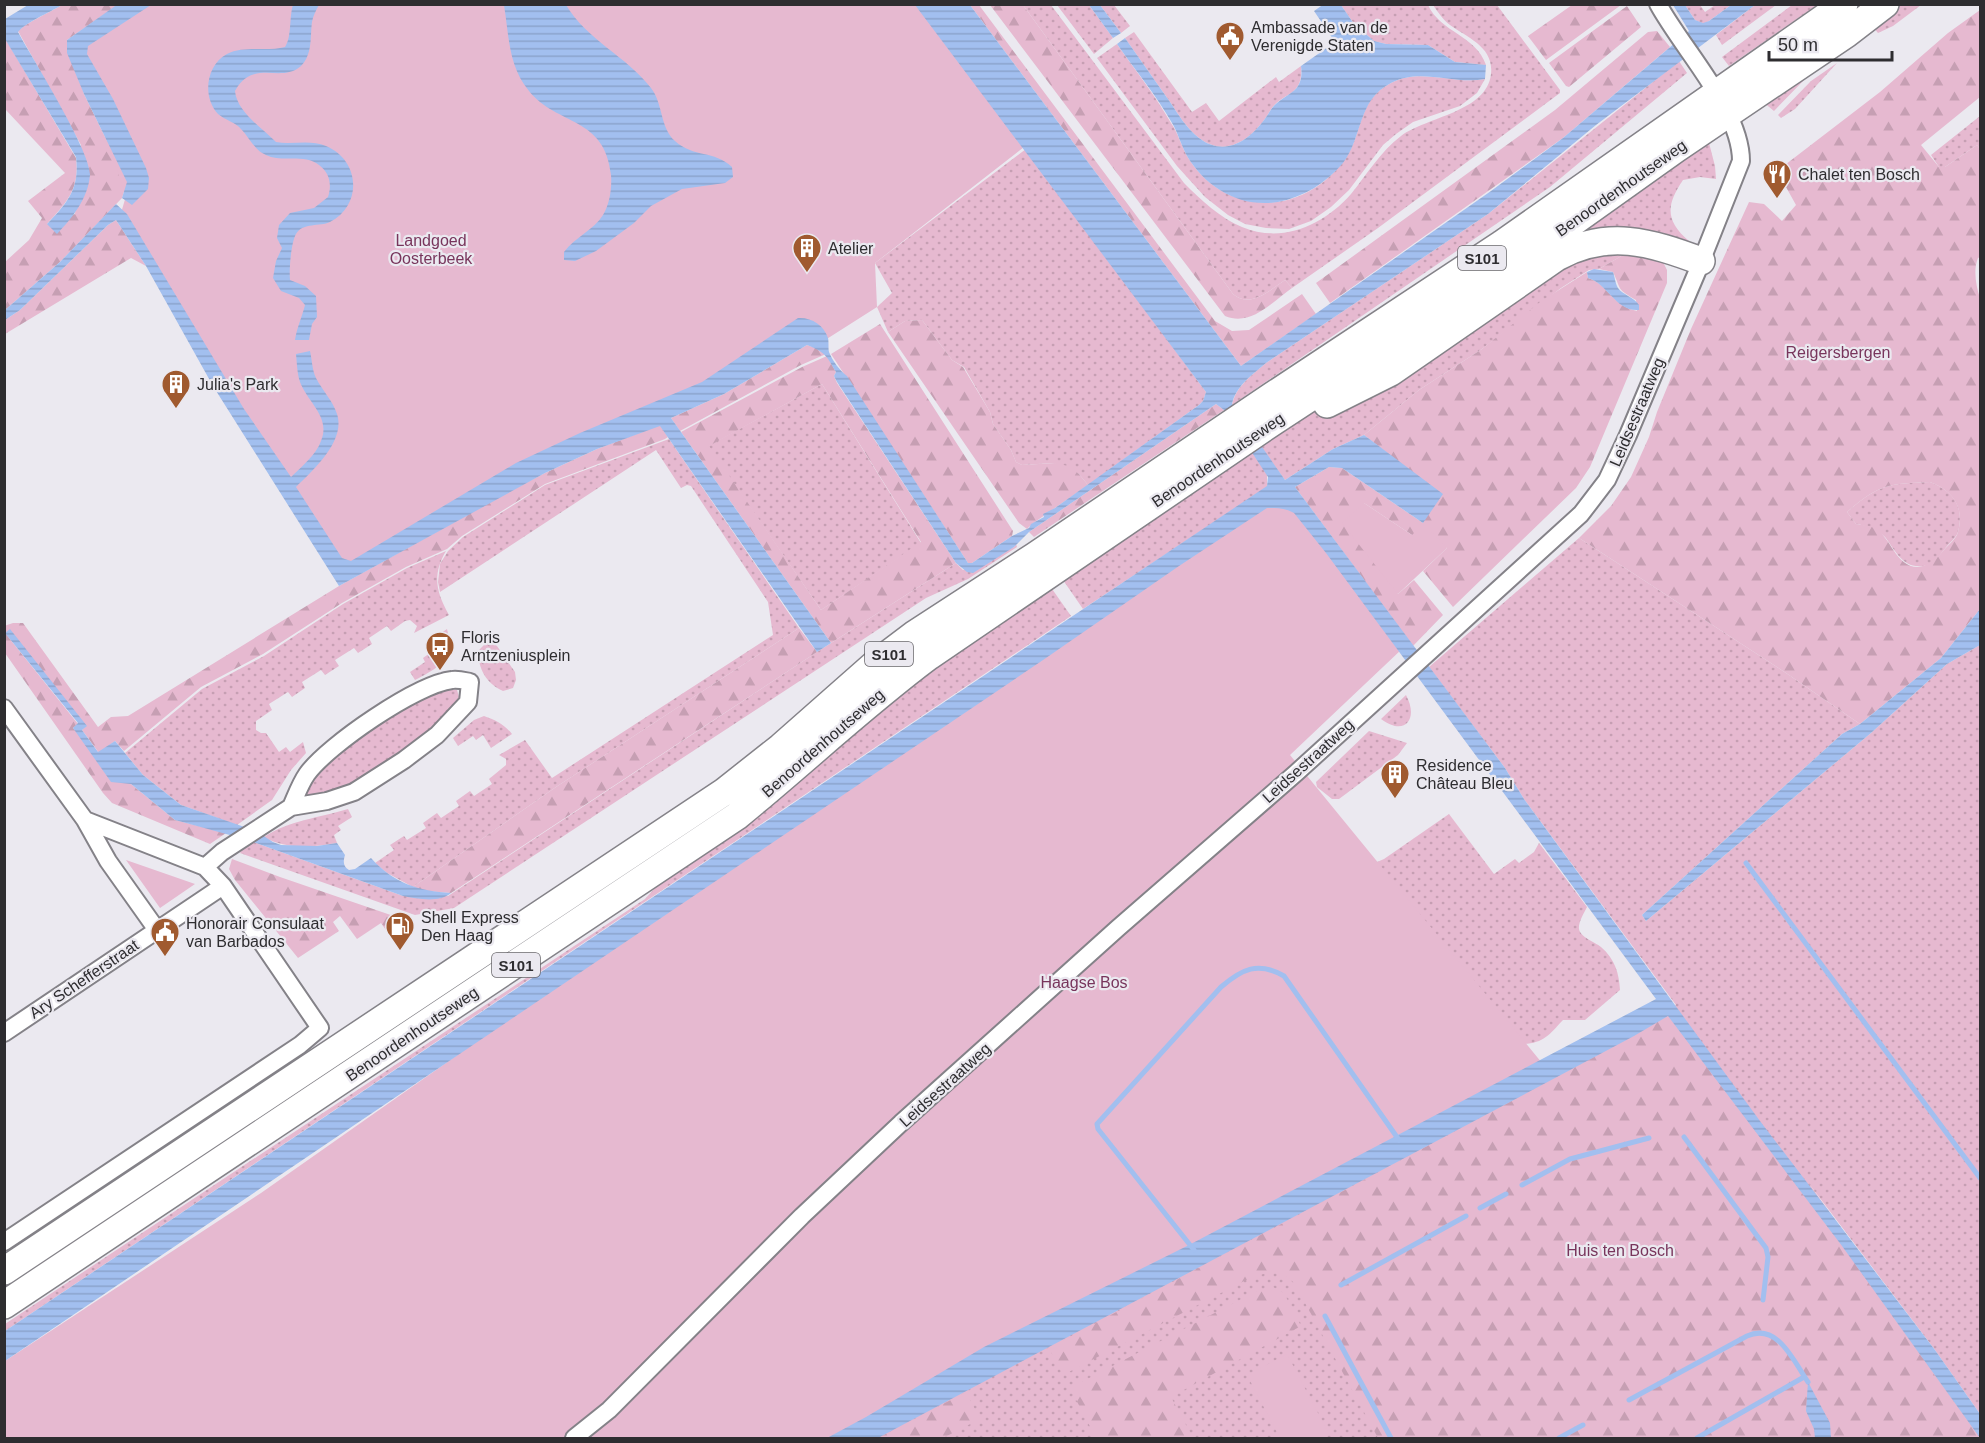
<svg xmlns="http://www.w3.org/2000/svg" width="1985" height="1443" font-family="Arial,sans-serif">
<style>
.grass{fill:url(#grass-dots)}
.forest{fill:url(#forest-firs);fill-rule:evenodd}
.park{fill:#e6b9d0}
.water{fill:url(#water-rules)}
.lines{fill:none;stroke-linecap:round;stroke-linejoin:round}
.stream{stroke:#a2bfef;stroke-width:5}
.minor-casing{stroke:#848288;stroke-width:20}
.primary-casing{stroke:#848288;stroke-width:30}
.minor{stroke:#fff;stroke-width:16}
.primary{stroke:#fff;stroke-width:27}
.labels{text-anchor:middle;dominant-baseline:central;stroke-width:4.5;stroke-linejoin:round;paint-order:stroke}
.shield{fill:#ebe9f0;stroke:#67656a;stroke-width:1.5}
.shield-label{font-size:15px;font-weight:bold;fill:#2e2d30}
.poi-label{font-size:16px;fill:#2e2d30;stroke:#ebe9f0;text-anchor:start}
.street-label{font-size:16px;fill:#2e2d30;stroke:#ebe9f0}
.park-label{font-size:16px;fill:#78355c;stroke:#ebe9f0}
</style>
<defs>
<pattern id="grass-dots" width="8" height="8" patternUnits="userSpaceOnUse" patternTransform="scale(1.5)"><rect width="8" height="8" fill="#e6b9d0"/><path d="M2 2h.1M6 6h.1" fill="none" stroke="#c69fb3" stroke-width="1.8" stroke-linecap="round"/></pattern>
<pattern id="forest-firs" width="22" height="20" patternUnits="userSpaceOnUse" patternTransform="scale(1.5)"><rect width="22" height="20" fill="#e6b9d0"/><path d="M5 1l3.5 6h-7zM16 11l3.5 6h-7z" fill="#c69fb3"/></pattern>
<pattern id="water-rules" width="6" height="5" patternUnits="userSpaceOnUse" patternTransform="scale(1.5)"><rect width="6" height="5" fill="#a2bfef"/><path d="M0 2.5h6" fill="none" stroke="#8ca4cd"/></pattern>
</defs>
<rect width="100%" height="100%" fill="#ebe9f0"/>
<path class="grass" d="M1023,5H1051L1184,183C1201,200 1220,218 1242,227C1282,244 1324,225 1351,194C1367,174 1381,151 1401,136C1426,117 1487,112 1491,74C1494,47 1468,38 1450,25C1443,20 1438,12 1433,5H1497L1560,90V93L1378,228L1292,288L1285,280C1270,290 1250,309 1233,294Z
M1057,5H1089L1113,38L1094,54Z
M1100,5H1114L1130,26L1121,33Z
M1341,5H1428C1441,33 1476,35 1486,65L1455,62L1428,45L1386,44L1374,41L1354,24Z
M1685,5H1700L1705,12L1715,5H1731L1709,21L1703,24L1695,20Z
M1755,5H1776L1722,45L1716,35Z
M1792,5H1817L1729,66L1722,57Z
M1897,5H1921L1893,26L1878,33L1872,26Z
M1134,32L1192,112L1206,103L1219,121L1276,77L1279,82L1301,66C1304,98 1282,91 1270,111C1255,136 1228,160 1199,138C1187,129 1178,114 1170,102C1155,81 1140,59 1125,38Z
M1117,44C1135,70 1155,95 1171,123C1178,133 1181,145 1187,156C1207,190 1243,208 1283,201C1308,196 1330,180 1345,159C1363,134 1357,100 1391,83C1421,67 1453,85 1485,79L1477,93L1460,106L1413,122L1396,134L1383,145L1349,190L1331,207L1311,221L1289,229L1266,228L1245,224L1228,215L1205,197L1177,166L1097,58Z
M1679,61L1687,73L1550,187L1232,405C1236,386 1252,375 1266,363L1488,214Z
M1837,63L1795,109L1781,118L1778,115L1811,81Z
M1804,80L1774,111L1763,102Z
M1980,116V149L1977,145L1945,167H1939L1931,155Z
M1708,139L1715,166L1716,179L1700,177L1683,180C1666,205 1665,221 1689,241L1686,244L1553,250Z
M1026,149L1206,392L1203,401L1199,405L1088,485L1079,474L1054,463L1022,465L1016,462L1011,450L993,424L990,412L964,367L952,360L922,320L905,321L888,332L877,307L892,293L875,263Z
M1630,251L1599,269L1589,270L1561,288L1482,349L1419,390L1364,435L1333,449L1285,480L1260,446L1313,412L1331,406L1573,258Z
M822,384L921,543L821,610L708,446Z
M669,439L799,628L556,787L413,887L387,873L375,863L394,850L390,845L404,836L407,840L426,828L423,823L437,813L441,818L459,806L456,801L470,791L474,796L492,784L489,779L506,765V759L499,755L525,740L552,778L773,635L768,602L691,486L687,485L681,488L656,450L440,592L438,582L440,564L448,551L463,537L545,485Z
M1252,452L1267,474V487L1083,609L1063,580Z
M1930,482C1952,490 1965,506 1958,532C1957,537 1948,544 1944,550C1939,556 1932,565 1923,566C1903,569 1895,550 1885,537C1878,530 1865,525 1856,524L1847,512C1879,484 1888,484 1930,482Z
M1579,538L1786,673L1860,724L1842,734L1642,915L1646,921L1871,733L1947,664L1980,645V1414L1935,1350L1807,1181L1980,1420V1438H862L1676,1005L1524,799L1505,768L1429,667Z
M1016,544L1017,547L968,579L926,598L454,908L415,915L240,853L248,840L403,896H448L817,652L956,563L963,570L1014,547Z
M446,551C432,575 436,592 449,615L414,633L417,626L410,620L405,621L391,631L387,626L369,638L372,644L358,653L354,648L335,660L339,666L325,675L321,670L302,682L305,688L292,697L288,692L269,704L272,710L256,721V730L261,733H266L279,752L286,747L290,752L303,742L306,753L291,770L272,800L237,825L181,805L143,775L125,753L202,689L264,656L343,604L407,568Z
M1050,586L1071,616L5,1331V1324L645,899L665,877L880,706Z
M447,629C455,660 439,667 415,680L410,672L425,662L423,658L430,653L425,644Z
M486,643H493L497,646L515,672L516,680L513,688L503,691C487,684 478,669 478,651Z
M446,688L457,690L459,697L455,706L436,729L353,785L313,799L305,796V789L310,779L376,722Z
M1406,695C1419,719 1405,737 1381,719Z
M484,716C495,720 504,724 512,734L491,748L483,735L476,740L473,736L458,746L453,738L474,720Z
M1369,731L1407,743L1398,755L1339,799H1332L1317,787L1316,782Z
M348,809L352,817L338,826L341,830L334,835L337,843C313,847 286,850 264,837C290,820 319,818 348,809Z
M1449,814L1494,874L1515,859L1519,863L1534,852L1539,843L1587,907C1584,913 1578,923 1579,929C1580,937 1595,942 1601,947C1615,959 1619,973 1620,990L1585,1020H1563C1549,1035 1543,1044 1521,1044L1370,865L1384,859Z"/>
<path class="forest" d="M62,5H118L67,40L84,94L127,182L122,198L97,224L60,262L5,310V262L29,240L42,218L28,201L65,173L5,109V38L76,158C80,189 67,202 47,224L75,214L81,145L18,31C27,22 49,13 62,5Z
M970,5H979L1215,321L1232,331L1249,330L1302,294L1316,314L1241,366Z
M990,5H1023L1233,294C1250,309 1270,290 1285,280L1292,288C1272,302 1251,327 1225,316Z
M1572,5H1621L1546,60L1528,36Z
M1627,6L1641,27L1569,87L1566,86L1549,63Z
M1980,10V97L1921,145L1939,167H1945L1977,145L1980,149V257L1978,258C1973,270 1976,286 1980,298V609L1941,658L1860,724L1786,673L1579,538L1611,506L1631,477L1649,437L1657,412L1691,329L1749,202L1764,204L1782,221L1796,205L1777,171L1880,92L1948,33ZM1930,482C1952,490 1965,507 1958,532C1957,538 1948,545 1944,550C1937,558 1929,566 1918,567C1895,567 1891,536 1874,528C1869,525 1861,525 1856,524L1847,512C1879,484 1888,484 1930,482Z
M1657,31L1670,47L1563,138L1330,303L1316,283L1555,110L1648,32Z
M116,220L146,266L131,258L5,334V320L20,310L108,225Z
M1630,251L1662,260L1667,270V283L1590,467L1576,488L1453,607L1423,571L1447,548L1412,535L1364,503L1398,594L1414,580L1443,615L1413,646L1295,487L1329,467L1342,468L1423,523L1400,463L1364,435L1419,390L1482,349L1540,302L1587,272L1588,278C1607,283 1612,306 1637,311L1636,300C1616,288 1622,291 1613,272L1599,269Z
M922,320L952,360L963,367L990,412L993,424L1011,450L1016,462L1022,465L1055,463L1068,466L1079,474L1088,485L1032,524L1027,529L1019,523L888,332L905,321Z
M880,324L1013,531L1012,536L972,563H968L831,354Z
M807,345L824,351L826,354L801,365L680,431L671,418L724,394Z
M827,356L836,372L834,376L837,383L956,563L831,643L681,432L802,367ZM822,384L921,542L821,610L709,446Z
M1216,404L1224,410L1034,537L1029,532Z
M660,425L668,437L665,439L545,484L462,536L447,549L406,567L342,603L263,654L201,687L124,751L115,741L99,753L82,730L86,726L5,633L78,724L73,728L131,784L175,820L226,833L210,844L112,803L103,793L5,653L4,626L13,623H23L98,727L111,717L128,716L339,586L501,496L545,473L597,449Z
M799,628L817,652L451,893L425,891L413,887L556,787Z
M232,859L280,877L414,923V924H408L390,936L381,923L357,939L340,916L333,922L339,931L298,958L235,880L229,869Z
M1668,1015L1842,1246L1980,1438H1831L1830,1422L1808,1384L1806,1411L1814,1429L1815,1438H1378L1296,1286C1284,1268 1265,1272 1248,1279L1063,1375L1049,1348L1633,1036Z
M1273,1287L1284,1293L1301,1326L1171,1397L1193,1438H1096L1070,1388L1259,1290Z
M966,1392L980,1419L943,1438H878Z"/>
<path class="park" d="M137,5H935L1024,120V147L875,263L877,307L822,342L810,328L342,572L121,213L126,196L73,47Z
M1278,478L1402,649L1290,755L1551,1074L862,1438H5V1361L261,1193Z
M1364,503L1412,535L1418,529H1429L1447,548L1398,594L1342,523Z
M126,860L195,884L160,908Z
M1287,1354L1329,1434L1319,1438H1280L1247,1375Z"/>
<path class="water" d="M118,4L151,5L88,46L87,54L113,99L146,168L149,178L148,189L132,205L122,198L127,182L84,94L67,53V40Z
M1324,4L1341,5L1354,24L1374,41L1386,44L1428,45L1455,62L1486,65L1485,79C1453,85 1421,67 1391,83C1357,100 1363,137 1343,163C1326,183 1304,197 1278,202C1240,208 1206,188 1187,156C1181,145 1178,133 1172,123C1156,95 1135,70 1117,44L1125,38C1140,59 1155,81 1170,102C1178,114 1187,129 1199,138C1228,160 1255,136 1270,111C1282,92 1305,96 1301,66L1335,42L1314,11Z
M28,5H62C49,13 26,22 18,32C32,58 91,151 90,175C88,199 72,218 57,234L47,224C67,203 80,189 76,157L5,39V19Z
M293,5H319C316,10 313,16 312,22C310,36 313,54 301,66C281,84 253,58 235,91C237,112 262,128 276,142C292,145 310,139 326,146C360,160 363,205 330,222C320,227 303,222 296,234C291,243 289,269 290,280L305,286L316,296L317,317L312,324L309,340H295C297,327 302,317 305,305L299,298L281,291L273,278L276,261L282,248L277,238L279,225L290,213L314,208L328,197C332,185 330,173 319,165C304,153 282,163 266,155C255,151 249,137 241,129C235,122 225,120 218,114C202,97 206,65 227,54C244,45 267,52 285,47C292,37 289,17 293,5Z
M504,5H566C587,40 626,56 651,88C663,103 660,128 675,141C694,158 714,150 732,167L733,177L725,183L682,189L651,206L634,223L596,251L575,261L564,260V252C575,237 594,230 603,215C610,204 612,187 611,175C605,116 557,126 529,91C508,66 509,35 504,5Z
M915,5H970L1241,366L1491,191L1563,138L1689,31L1673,5H1685L1695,20L1703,23L1709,21L1731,5H1755L1596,125L1488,214L1266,363C1252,375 1236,386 1232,404L1285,480L1333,449L1364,435L1443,494L1423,523L1342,468L1329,467L1295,487L1505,768L1524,799L1760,1121L1935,1350L1980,1414V1438L1842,1246L1668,1016L1634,1036L878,1438H827L866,1417L984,1347L1189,1245L1656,999L1326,553L1294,513C1285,508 1277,508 1267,508L1179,566L1046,658L5,1361V1331L1267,486L1268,477L1224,410L1216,404L1029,532L1014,547L973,573L967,572L956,563L837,382L834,376L836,372C826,355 825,352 807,345L724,394L671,418L831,643L817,652L660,426L597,449L545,473L339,586L213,386L146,266L116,220L108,225L20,310L5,320V310L60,262L116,204L127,214L244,409L291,477C301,467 316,455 321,441C331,417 308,403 300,382C297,373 297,363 296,354L310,351C312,359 312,370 316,378C322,390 333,401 337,414C346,441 313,470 296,487L342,558L351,561L516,463L580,433L702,382L798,318C811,317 824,325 828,338C829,342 828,348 829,352C832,360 840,371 847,376L968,563H972L1012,536L1029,528L1031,524L1044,517L1043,514L1055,508L1199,405L1203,401L1206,392Z
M1089,5H1100L1121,33L1113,38Z
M1594,269L1613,272C1615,277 1615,283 1618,288C1623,295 1634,297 1639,305V310C1616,312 1607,283 1588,278L1587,272Z
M1980,609V645L1947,664L1871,733L1646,921L1642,915L1842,734L1860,724L1941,658Z
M10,629L87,726L82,730L98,752L115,741L143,775L181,805L256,831L273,842L281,845L317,846L337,843L345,855C343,862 343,866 349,870L355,869L371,858C393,883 419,891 451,893C439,903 418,899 403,896L248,840L175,820L131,784L111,782L73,728L78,723L5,633Z
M1808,1382L1830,1423L1831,1438H1815L1814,1429L1806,1411Z"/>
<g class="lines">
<path class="stream" d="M1746,863L1980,1178
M1684,1137L1766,1248L1768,1257L1763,1300
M1522,1185L1570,1159L1649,1138
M1480,1208L1506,1194
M1194,1250L1098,1129L1097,1124L1221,987C1242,969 1258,961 1284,976L1399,1140
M1341,1285L1466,1216
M1325,1316L1391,1438
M1629,1400L1747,1336C1778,1322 1794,1362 1808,1382
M1559,1438L1583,1425
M1697,1438L1804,1377"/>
<g class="minor-casing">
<path id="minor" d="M4,708L85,820L108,861L157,930
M205,867L222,852L291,807L327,801L354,792L404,760L437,735L468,702L470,682C465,681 458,679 452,680C417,684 328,745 307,774C300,784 296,796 291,807
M4,1033L223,886
M4,1242L300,1045L320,1028L223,886L205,867L85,820
M574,1438L609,1410L802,1216L901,1123L1118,928L1296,773L1581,514L1607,480L1628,435L1697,272L1741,161C1741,110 1683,50 1658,4"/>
</g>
<g class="primary-casing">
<path id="primary" d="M1327,404L1391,372L1557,257C1608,229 1650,242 1701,261
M4,1271L724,792L781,747L874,665L915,634L1035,556L1272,396L1502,244L1844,4
M4,1305L737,816C802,763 862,706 929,656L1274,421L1517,262L1677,148L1846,34L1885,4"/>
</g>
<use href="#minor" class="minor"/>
<use href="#primary" class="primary"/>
</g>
<defs>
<g id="civic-pin" transform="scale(1.5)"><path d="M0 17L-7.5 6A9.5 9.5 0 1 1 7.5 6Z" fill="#a05a2f" stroke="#ebe9f0"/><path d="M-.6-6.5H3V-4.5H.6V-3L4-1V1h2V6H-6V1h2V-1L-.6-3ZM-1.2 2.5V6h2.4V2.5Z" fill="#fff"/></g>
<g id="restaurant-pin" transform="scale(1.5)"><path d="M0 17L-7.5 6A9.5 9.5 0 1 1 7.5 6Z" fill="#a05a2f" stroke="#ebe9f0"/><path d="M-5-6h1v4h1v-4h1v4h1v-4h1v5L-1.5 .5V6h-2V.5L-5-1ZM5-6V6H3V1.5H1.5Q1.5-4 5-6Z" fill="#fff"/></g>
<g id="building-pin" transform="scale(1.5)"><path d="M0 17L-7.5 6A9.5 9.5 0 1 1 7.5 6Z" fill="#a05a2f" stroke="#ebe9f0"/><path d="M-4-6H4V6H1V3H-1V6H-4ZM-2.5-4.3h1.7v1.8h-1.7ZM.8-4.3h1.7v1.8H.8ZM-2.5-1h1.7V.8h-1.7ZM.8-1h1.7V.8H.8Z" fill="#fff"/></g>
<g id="bus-pin" transform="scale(1.5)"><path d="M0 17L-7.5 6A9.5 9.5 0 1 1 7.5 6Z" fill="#a05a2f" stroke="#ebe9f0"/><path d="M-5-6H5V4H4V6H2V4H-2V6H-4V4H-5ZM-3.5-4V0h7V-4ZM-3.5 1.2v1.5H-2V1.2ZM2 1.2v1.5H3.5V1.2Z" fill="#fff"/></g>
<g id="fuel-pin" transform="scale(1.5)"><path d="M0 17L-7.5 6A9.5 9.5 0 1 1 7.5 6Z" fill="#a05a2f" stroke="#ebe9f0"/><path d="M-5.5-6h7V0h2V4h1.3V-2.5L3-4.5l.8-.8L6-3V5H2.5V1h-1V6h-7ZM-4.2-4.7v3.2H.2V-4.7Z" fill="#fff"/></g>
</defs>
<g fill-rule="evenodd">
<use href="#civic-pin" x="1230" y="36"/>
<use href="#restaurant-pin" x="1777" y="174"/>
<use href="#building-pin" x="807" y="248"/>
<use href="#building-pin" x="176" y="384"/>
<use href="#bus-pin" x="440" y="646"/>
<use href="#building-pin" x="1395" y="774"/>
<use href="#fuel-pin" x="400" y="926"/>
<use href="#civic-pin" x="165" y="932"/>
</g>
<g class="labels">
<g class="shield">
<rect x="1458" y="246" width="48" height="24" rx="4.5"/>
<rect x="865" y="642" width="48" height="24" rx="4.5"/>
<rect x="492" y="953" width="48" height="24" rx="4.5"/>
</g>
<g class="shield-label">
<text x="1482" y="258">S101</text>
<text x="889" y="654">S101</text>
<text x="516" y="965">S101</text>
</g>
<g class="poi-label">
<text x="1251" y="27">Ambassade van de<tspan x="1251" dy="18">Verenigde Staten</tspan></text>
<text x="1798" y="174">Chalet ten Bosch</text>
<text x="828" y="248">Atelier</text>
<text x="197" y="384">Julia's Park</text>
<text x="461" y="637">Floris<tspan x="461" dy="18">Arntzeniusplein</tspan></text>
<text x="1416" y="765">Residence<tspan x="1416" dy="18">Château Bleu</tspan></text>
<text x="421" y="917">Shell Express<tspan x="421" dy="18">Den Haag</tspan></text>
<text x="186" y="923">Honorair Consulaat<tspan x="186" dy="18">van Barbados</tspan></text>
</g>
<g class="street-label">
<text transform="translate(1621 188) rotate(-35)">Benoordenhoutseweg</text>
<text transform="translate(1637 412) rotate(-67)">Leidsestraatweg</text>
<text transform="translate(1218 460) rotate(-34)">Benoordenhoutseweg</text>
<text transform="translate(823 743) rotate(-41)">Benoordenhoutseweg</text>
<text transform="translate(1308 761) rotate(-42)">Leidsestraatweg</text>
<text transform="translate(84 979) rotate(-34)">Ary Schefferstraat</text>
<text transform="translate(412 1034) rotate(-34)">Benoordenhoutseweg</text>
<text transform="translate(945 1085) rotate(-42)">Leidsestraatweg</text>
</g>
<g class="park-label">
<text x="431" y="240">Landgoed<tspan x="431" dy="18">Oosterbeek</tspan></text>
<text x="1838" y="352">Reigersbergen</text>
<text x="1084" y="982">Haagse Bos</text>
<text x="1620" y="1250">Huis ten Bosch</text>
</g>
</g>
<rect width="1985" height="1443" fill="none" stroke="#2e2d30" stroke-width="12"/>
<path d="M1769 51v9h123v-9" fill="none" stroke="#2e2d30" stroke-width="3"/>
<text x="1778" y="51" font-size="18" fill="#2e2d30" stroke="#ebe9f0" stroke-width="4.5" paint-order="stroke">50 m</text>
</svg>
